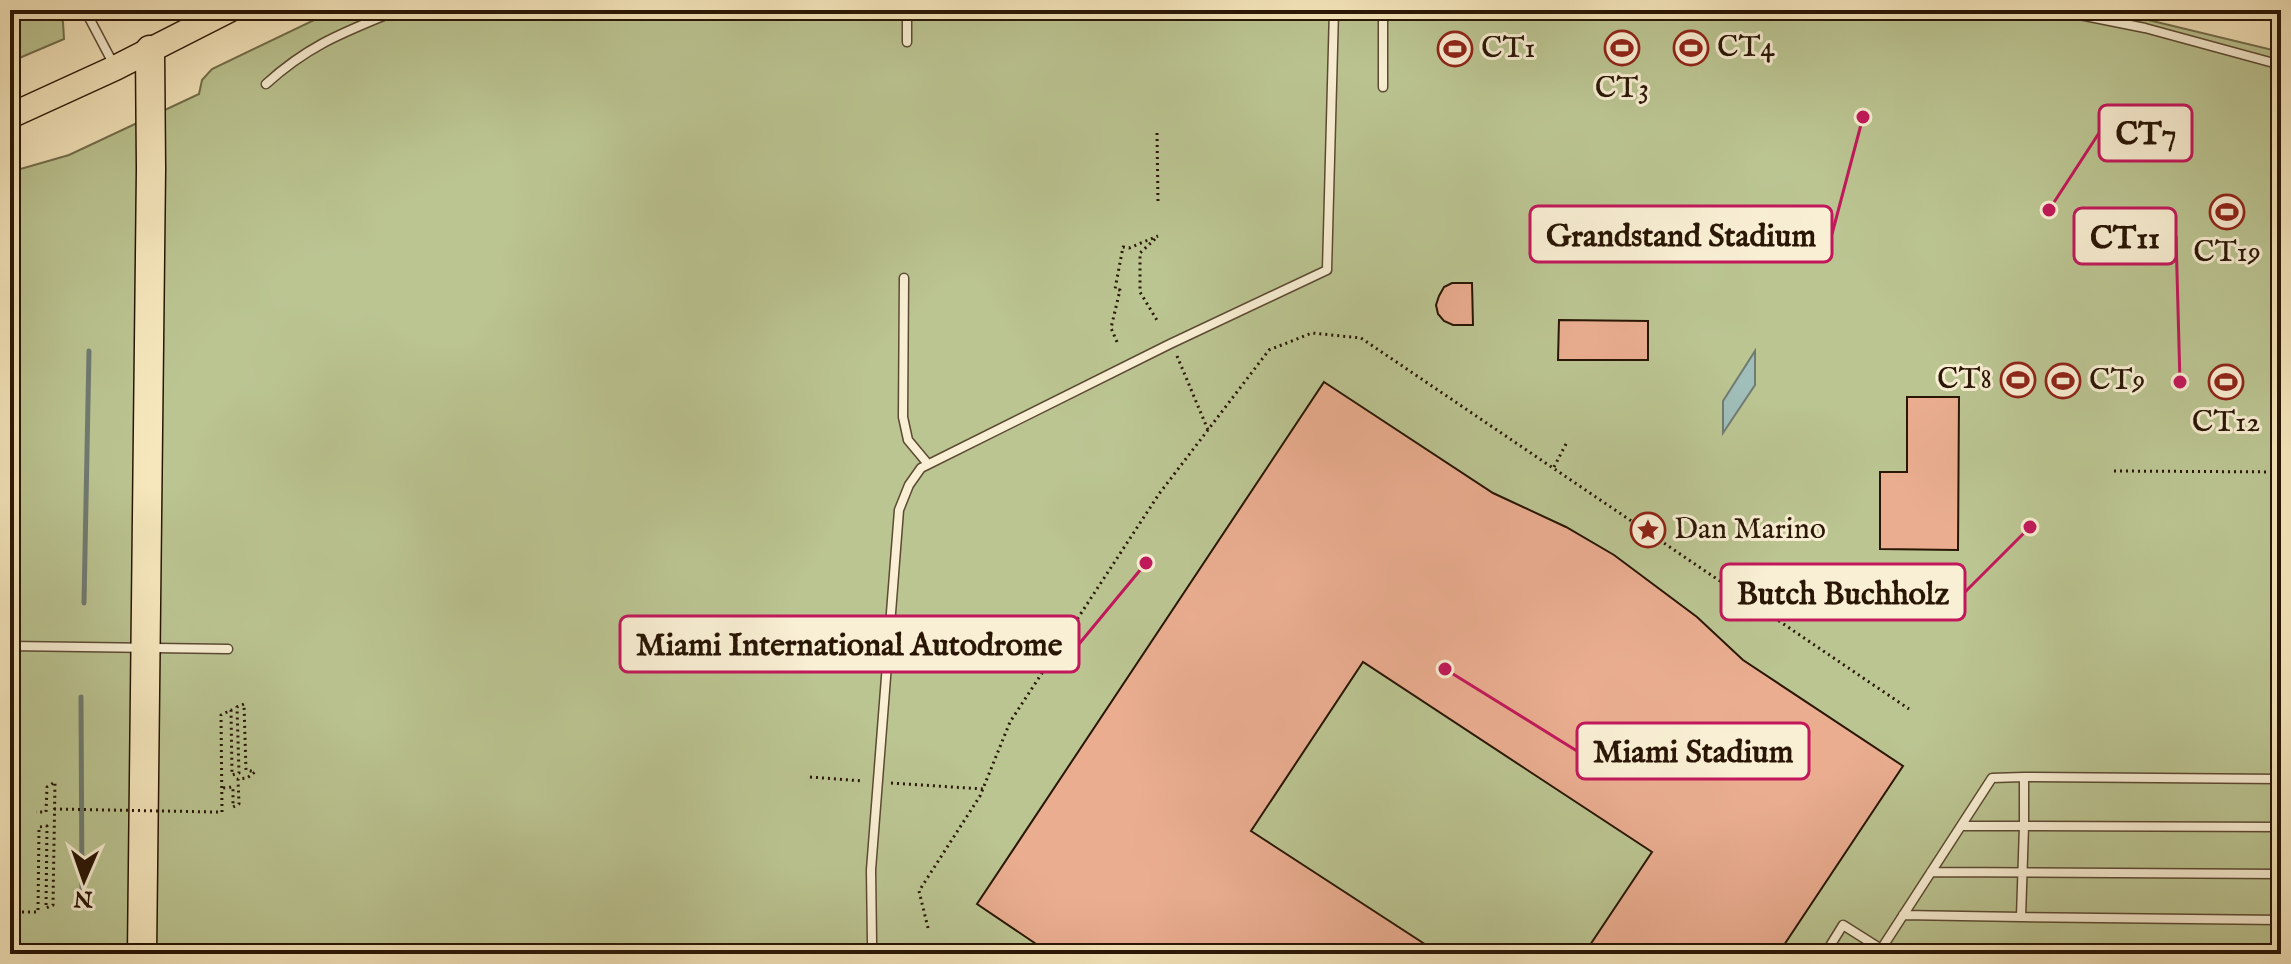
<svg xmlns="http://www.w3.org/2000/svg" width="2291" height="964" font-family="'IM FELL English',serif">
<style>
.green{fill:#bbc592;stroke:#726e4c;stroke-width:2}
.water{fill:#a0beba;stroke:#707b72;stroke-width:2}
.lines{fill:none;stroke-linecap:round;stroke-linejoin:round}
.stream{stroke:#707b72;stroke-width:5}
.building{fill:#eaad90;stroke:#291605;stroke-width:2}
.service-casing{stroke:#5c4a33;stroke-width:11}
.primary-casing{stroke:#291605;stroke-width:27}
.motorway-casing{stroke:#291605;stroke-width:31}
.path{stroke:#291605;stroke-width:3;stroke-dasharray:2 4;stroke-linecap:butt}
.service{stroke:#f9efd4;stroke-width:8}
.primary{stroke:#f6e7bd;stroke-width:24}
.motorway{stroke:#f6e7bd;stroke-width:28}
.path-bridge{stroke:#291605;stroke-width:3;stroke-dasharray:2 4;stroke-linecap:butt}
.labels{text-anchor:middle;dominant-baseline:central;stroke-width:6;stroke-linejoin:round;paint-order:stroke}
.poi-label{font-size:30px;fill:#291605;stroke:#f9efd4;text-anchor:start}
.leader{fill:none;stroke:#c2185b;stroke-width:3}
.callout-dot{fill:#c2185b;stroke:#f9efd4;stroke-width:3}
.callout{fill:#f9efd4;stroke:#c2185b;stroke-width:3}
.callout-label{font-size:32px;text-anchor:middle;font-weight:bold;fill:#291605}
</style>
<rect width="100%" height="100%" fill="#f6e7bd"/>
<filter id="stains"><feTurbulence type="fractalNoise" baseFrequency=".0025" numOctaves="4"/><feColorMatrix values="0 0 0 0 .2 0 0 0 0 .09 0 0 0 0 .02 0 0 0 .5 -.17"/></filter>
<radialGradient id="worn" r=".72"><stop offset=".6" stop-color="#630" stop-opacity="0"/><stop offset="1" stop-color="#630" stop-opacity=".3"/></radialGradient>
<path class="green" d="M20,10H56L63,22L64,39L10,62V42L19,26Z
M335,10H2107L2281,52V954H10V172L69,155L199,94L202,80L212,69Z"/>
<path class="water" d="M1755,351V385L1723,433V401Z"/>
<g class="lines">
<path class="stream" d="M84,603L89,351
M81,697L82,895"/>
</g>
<path class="building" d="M1452,283H1472L1473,325H1453L1444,321L1438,314L1436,305L1439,296L1444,287Z
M1559,320L1648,321V360H1558Z
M1324,382L1493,493L1566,527L1614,555L1697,617L1743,660L1903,766L1778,954H1584L1652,852L1363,662L1251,831L1440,954H1051L977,904Z
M1907,397H1959L1958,550L1880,549V472H1907Z"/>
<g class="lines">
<g class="service-casing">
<path id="service" d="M85,10L115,67
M1383,10V87
M2055,10L2145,28L2281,65
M907,42V10
M266,84C310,44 345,32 398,10
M904,278L903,417L908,440L928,464
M10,646L228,649
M1961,826H2024V777L2281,779
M2281,827L2024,826L2021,917L2281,920
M1931,872L2281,874
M1903,915L2021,917
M872,942L871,870L899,510L909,485L921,468L1170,344L1327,270L1334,10
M27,954L137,953
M1825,954L1843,925L1881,949
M1878,954L1992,778L2024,777"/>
</g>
<g class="primary-casing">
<path id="primary" d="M10,116L115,68L229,10"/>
</g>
<g class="motorway-casing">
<path id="motorway" d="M142,954L151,169L150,50"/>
</g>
<path class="path" d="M1157,133L1158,202
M1155,239L1140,253V292L1158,322
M1117,342L1111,328L1120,290L1115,289L1123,247L1129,248L1158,236
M1177,356L1208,430
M1554,467L1567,442
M2114,471L2281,472
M810,777L863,781
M891,783L983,789
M216,812H222L221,715L231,710L232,775L239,773L237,707L244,704L246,770L255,772L247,778L238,779L239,804L233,807V787L222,788
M22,912H38L39,827L47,826L46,908L53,905L55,782L47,787L46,812H36
M928,928L919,891L980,796L1010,722L1159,494L1269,350L1312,333L1361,338L1909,709"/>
<use href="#service" class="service"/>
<use href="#primary" class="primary"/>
<use href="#motorway" class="motorway"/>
<path class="path-bridge" d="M54,809L216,812"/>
</g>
<defs>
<g id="stadium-ring" transform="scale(1.8)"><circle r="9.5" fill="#f9efd4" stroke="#8f2418" stroke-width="1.5"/><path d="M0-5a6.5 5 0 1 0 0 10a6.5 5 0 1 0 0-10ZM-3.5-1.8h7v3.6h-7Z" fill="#8f2418"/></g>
<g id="sight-ring" transform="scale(1.8)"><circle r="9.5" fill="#f9efd4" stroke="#8f2418" stroke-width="1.5"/><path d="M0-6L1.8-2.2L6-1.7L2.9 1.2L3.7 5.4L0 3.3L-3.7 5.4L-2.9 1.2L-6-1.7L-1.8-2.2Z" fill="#8f2418"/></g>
</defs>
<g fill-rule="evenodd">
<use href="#stadium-ring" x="1622" y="48"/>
<use href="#stadium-ring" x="1691" y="48"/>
<use href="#stadium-ring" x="1455" y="49"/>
<use href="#stadium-ring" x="2227" y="212"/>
<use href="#stadium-ring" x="2018" y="380"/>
<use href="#stadium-ring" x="2063" y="381"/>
<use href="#stadium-ring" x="2226" y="382"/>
<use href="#sight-ring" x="1648" y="530"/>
</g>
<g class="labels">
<g class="poi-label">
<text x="1717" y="48">CT4</text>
<text x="1481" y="49">CT1</text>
<text x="1622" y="89" text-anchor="middle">CT3</text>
<text x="2227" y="253" text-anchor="middle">CT19</text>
<text x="1992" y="380" text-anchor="end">CT8</text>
<text x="2089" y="381">CT9</text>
<text x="2226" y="423" text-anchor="middle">CT12</text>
<text x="1674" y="530">Dan Marino</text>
</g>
</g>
<path class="leader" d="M2049 210L2099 133M1863 117L1832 234M2180 382L2176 236M2030 527L1965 592M1146 563L1079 644M1445 669L1577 751"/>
<g class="callout-dot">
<circle cx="2049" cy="210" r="8"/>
<circle cx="1863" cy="117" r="8"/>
<circle cx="2180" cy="382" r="8"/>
<circle cx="2030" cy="527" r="8"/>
<circle cx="1146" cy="563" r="8"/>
<circle cx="1445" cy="669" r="8"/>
</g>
<g class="callout">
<rect x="2099" y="105" width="93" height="56" rx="8"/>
<rect x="1530" y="206" width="302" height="56" rx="8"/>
<rect x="2074" y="208" width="102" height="56" rx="8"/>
<rect x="1721" y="564" width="244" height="56" rx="8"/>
<rect x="620" y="616" width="459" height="56" rx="8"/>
<rect x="1577" y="723" width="232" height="56" rx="8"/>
</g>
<g class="callout-label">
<text x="2146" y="144">CT7</text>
<text x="1681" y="246">Grandstand Stadium</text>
<text x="2125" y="248">CT11</text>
<text x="1843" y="604">Butch Buchholz</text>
<text x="849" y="655">Miami International Autodrome</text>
<text x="1693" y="762">Miami Stadium</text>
</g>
<rect width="2291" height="964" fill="none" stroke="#f6e7bd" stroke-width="40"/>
<rect x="12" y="12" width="2267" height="940" fill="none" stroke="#291605" stroke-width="4"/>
<rect x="20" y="20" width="2251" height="924" fill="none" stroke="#291605" stroke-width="2"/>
<g transform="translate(84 880) rotate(182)" stroke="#f9efd4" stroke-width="6" paint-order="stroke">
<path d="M0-6L14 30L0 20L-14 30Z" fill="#291605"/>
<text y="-12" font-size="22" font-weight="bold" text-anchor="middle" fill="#291605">N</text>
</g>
<rect width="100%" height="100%" filter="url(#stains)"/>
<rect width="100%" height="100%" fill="url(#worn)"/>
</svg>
